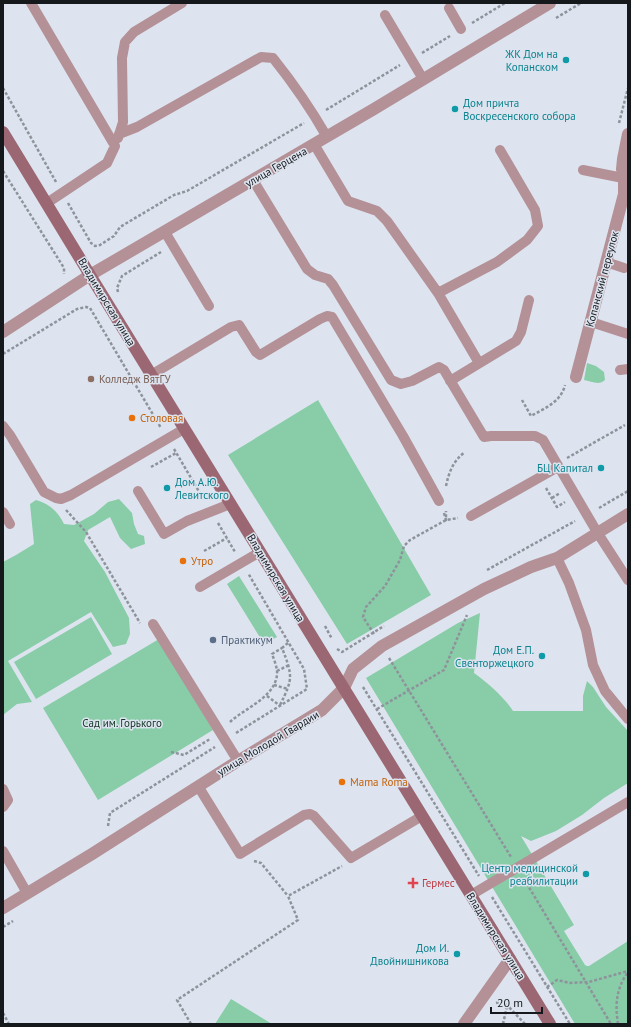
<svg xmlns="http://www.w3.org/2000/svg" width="631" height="1027" font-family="'PT Sans',sans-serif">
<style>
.green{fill:#88cda8}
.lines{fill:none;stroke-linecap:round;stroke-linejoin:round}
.path{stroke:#8e939b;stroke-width:2.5;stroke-dasharray:3 2;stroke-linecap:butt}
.lane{stroke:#b49097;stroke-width:10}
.street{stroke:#b49097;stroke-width:12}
.secondary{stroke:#9b6772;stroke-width:12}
.culture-dot{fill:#0f9aa8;stroke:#dde4ef;stroke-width:1.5}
.education-dot{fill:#8d6e63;stroke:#dde4ef;stroke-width:1.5}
.food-dot{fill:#e8710a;stroke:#dde4ef;stroke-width:1.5}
.service-dot{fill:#5c6f8a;stroke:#dde4ef;stroke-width:1.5}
.health-dot{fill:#e0444e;stroke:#dde4ef;stroke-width:1.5}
.labels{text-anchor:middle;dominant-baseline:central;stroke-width:3;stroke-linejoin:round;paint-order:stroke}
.culture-label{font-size:11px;fill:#0d838f;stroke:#dde4ef;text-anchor:end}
.street-label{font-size:11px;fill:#16191c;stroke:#dde4ef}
.education-label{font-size:11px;fill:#785e54;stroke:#dde4ef;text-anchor:start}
.food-label{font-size:11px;fill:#c56008;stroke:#dde4ef;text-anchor:start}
.service-label{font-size:11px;fill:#4e5e75;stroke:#dde4ef;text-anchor:start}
.park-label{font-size:11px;fill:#113423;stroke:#dde4ef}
.health-label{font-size:11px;fill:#be3a42;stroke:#dde4ef;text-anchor:start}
</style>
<rect width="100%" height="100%" fill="#dde4ef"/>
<path class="green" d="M587,363L596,366L604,372L605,380C599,386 591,381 584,380Z
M318,400L431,595L347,644L228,455Z
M119,499L132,513L134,524L138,534L144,536L145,544L131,549L120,538L110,517L88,530L84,541L105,572L129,618L130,634L126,644L113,647L91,612L8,661L32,702L17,704L3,715V562L16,555L34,544L30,504L36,500C49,504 58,511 64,524L74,525L94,514L108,502Z
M239,576L277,637L264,644L227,584Z
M480,613L474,673C487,682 505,698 513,711H583V696L587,681L593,687L606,707L628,731V783L604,798L582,815L556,831L531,841L521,836L574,925L564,931L585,965L587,966H589L628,941V1024H575L366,678L458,623Z
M91,617L112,654L36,699L14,662Z
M159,639L213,730L98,800L43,708Z
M231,999L272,1024H215Z"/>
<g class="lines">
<path class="path" d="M556,18L581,3
M472,23L505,3
M422,53L450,36
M3,88L56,182
M326,110L400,65
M619,123L628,88
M3,171L64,268V274
M68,203L91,243L95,246L100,245L114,236L120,227L174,195L187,191L304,123
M118,292L117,288L122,276L161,252
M3,354L77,309L86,307L90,308L161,428
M522,400L531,416C545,408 561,402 565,385
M174,449L204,500
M567,458L625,425
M151,467L176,453
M446,486C449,472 453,461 465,452
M546,488L557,507L565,502
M552,498L560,493
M599,508L628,491
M66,510L86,532L140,623
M444,513L446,520V511
M218,523L235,552
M204,551L227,538
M487,570L575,521
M325,626L332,639
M374,634L363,617L366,607L385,586L400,560L404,546L410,540L446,520L458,518
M337,649L342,652L384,626
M389,658L511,857
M277,671L289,665
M274,685L288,689
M363,687L479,876
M267,696L279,705
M280,705C293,679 293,676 282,648L289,642
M377,709L444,670L467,615
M230,722C246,707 279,696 277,670C276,665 274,659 272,654L282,648
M236,733L307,689L304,669L248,573
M171,752L184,755L210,739
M108,826L110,813L215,747
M254,861L261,863L288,896
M524,879L611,1024
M492,897L570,1024
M3,927L13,921
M547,987L557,980L570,983L589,982L628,971
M496,1003L500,1002L507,1005L525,1024
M3,1013L9,1024
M191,1024L177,1000L298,920L288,896L342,866
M503,1024L507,1006
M618,1024C615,1004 616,989 628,972"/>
<path class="lane" d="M31,3L115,146L107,163L47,203
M449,8L461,29
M385,15L423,79
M119,134L137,127L261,57L273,58C293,83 311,109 327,137
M118,138L123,122L122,58L125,42L134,32L182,3
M314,144L348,201L377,211L387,221L438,293L479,363
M583,170L628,179
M253,180L307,269L315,275L328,279L333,285L391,380L401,384L412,381L439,367L444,370L484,437L491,436H535L543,440L597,532L628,580
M165,232L209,306
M606,262L624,268
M438,293L497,262L527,240L538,226L535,210L500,150
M591,322L628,334
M620,370L628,369
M151,375L231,327L239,325L256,352L260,355L320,319L327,316L332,317L403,436L439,501
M450,381L516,341L521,332L529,300
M3,426L10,435L44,492L56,498L61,499L71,495L184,429
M138,491L164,534L187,521L230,504
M3,512L10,524
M471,516L558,467
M557,558L569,583L586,630L593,665L605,691L628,719
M200,587L260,552
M153,624L238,761
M198,786L240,854L304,815L310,814L314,816L351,858L422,816
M3,789L8,800L3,807
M3,851L27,893
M471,895L628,802"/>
<path class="street" d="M3,332L90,275L374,109L550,3
M576,377L624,194V177L622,169L623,159L628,134
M3,908L92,854L238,761L322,710L344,688L353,669L382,646L484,589L531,567L557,558L628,514
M464,1024L510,959"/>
<path class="secondary" d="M3,132L90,275L550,1024"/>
</g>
<g class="culture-dot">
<circle cx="566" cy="60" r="4"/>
<circle cx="455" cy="109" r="4"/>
<circle cx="601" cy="468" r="4"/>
<circle cx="167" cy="488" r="4"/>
<circle cx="542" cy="656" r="4"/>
<circle cx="586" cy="874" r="4"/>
<circle cx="457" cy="954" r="4"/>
</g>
<circle class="education-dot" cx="91" cy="379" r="4"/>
<g class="food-dot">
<circle cx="132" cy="418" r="4"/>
<circle cx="183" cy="561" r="4"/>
<circle cx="342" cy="782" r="4"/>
</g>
<circle class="service-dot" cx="213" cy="640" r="4"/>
<path class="health-dot" d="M411 877h4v4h4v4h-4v4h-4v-4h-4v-4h4z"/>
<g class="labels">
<g class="culture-label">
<text x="558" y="54">ЖК Дом на<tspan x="558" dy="13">Копанском</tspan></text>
<text x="463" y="103" text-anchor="start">Дом причта<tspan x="463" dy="13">Воскресенского собора</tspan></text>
<text x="593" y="468">БЦ Капитал</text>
<text x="175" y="482" text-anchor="start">Дом А.Ю.<tspan x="175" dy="13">Левитского</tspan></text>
<text x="534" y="650">Дом Е.П.<tspan x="534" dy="13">Свенторжецкого</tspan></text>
<text x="578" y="868">Центр медицинской<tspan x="578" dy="13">реабилитации</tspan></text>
<text x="449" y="948">Дом И.<tspan x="449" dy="13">Двойнишникова</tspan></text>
</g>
<g class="street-label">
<text transform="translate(276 167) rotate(-30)">улица Герцена</text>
<text transform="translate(602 279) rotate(-75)">Копанский переулок</text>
<text transform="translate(107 302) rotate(59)">Владимирская улица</text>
<text transform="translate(276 578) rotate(59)">Владимирская улица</text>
<text transform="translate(268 743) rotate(-31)">улица Молодой Гвардии</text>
<text transform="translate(496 936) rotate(58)">Владимирская улица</text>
</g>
<g class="education-label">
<text x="99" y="379">Колледж ВятГУ</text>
</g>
<g class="food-label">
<text x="140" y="418">Столовая</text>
<text x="191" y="561">Утро</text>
<text x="350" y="782">Mama Roma</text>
</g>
<g class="service-label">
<text x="221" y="640">Практикум</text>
</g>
<g class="park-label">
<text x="122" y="723">Сад им. Горького</text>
</g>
<g class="health-label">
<text x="422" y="883">Гермес</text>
</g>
</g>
<rect width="631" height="1027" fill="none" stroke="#16191c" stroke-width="8"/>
<path d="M491 1007v6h51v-6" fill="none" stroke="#16191c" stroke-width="2"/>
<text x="497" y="1007" font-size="12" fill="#16191c" stroke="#dde4ef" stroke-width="3" paint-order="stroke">20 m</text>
</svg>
